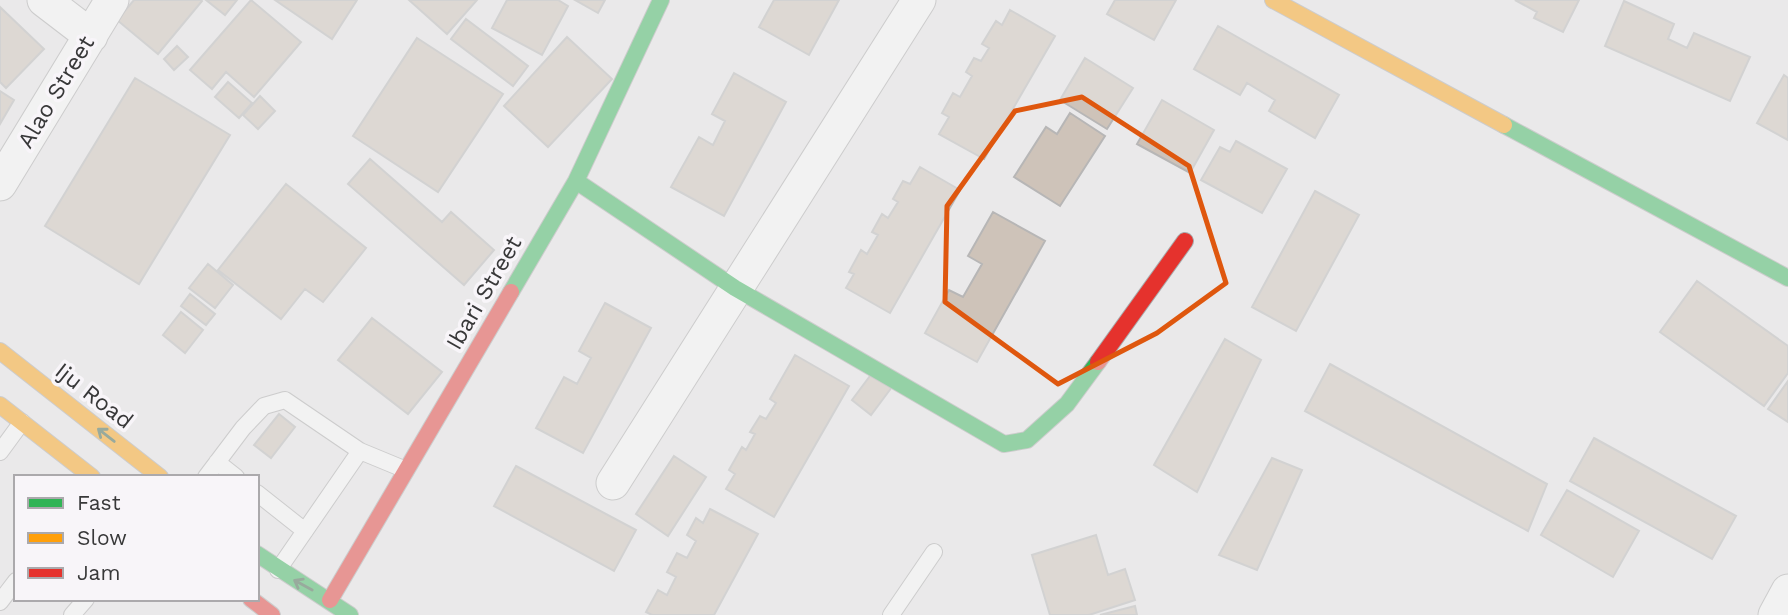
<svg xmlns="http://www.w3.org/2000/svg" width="1788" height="615" font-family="'Work Sans',sans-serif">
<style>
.building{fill:#cec3b9;stroke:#b7b6b6;stroke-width:2}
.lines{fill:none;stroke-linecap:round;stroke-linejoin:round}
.lane-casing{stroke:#aaa9aa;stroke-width:18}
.street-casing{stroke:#aaa9aa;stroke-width:35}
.fast-casing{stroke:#aaa9aa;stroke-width:18}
.slow-casing{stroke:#aaa9aa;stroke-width:18}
.jam-casing{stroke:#aaa9aa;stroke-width:18}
.lane{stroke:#fcfcfc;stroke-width:16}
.street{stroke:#fcfcfc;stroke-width:33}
.fast{stroke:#30b455;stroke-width:16}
.slow{stroke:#ff9f0a;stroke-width:16}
.jam{stroke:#e5322d;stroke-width:16}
.oneway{stroke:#365d41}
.marked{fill:none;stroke:#df570e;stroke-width:5;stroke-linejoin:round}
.labels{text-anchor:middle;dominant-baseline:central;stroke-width:7;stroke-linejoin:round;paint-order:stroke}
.street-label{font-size:23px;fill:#383839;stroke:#f8f5f9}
</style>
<rect width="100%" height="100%" fill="#eae9ea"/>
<path class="building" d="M134,0H201L202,1L158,54L117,20Z
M206,0H237L225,15Z
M251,0L301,42L254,97L226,72L212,89L190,70Z
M275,0H357L332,39Z
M409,0H477L447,34Z
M507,0H558L568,6L542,55L492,28Z
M575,0H605L598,13Z
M774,0H839L809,55L759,27Z
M1115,0H1176L1154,40L1107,14Z
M1515,0H1579L1563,32L1534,18L1537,12Z
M1624,1L1674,24L1668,39L1687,48L1694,33L1750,57L1730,101L1605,46Z
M0,7L44,49L6,88L0,82Z
M1010,10L1055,36L984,159L939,134L949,117L942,113L953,93L960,97L972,76L966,72L974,58L981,61L989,48L982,44L996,21L1002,25Z
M466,19L528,66L513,86L451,39Z
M1218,26L1339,95L1315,138L1269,111L1275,100L1247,83L1240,95L1194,69Z
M567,37L612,79L548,147L504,106Z
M417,38L503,94L438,192L353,136Z
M177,46L188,57L174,70L164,59Z
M1085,58L1133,88L1107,129L1060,100Z
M734,73L786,102L724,216L671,187L699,137L713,145L725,121L712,114Z
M1784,75L1788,78V140L1757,123Z
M135,78L230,135L139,284L45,226Z
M228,82L252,103L239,118L215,97Z
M0,91L14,100L0,124Z
M260,96L275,111L258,129L243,115Z
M1162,100L1214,130L1190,173L1137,144Z
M1070,113L1105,136L1060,206L1014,177L1046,127L1057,134Z
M1236,141L1287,169L1262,213L1201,180L1220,147L1230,152Z
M370,159L442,222L451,212L494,250L464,285L348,184Z
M920,167L960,190L890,313L846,288L854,274L849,272L861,250L867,254L878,235L872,232L882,214L888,218L898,202L893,199L903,181L910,184Z
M286,184L366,248L323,302L305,289L281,319L218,270Z
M1315,191L1359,215L1296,331L1252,307Z
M993,212L1045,241L977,362L925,333L949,290L963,297L982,264L968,256Z
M208,264L233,285L215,308L189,288Z
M1697,281L1788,346V373L1764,406L1660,332Z
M190,294L215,314L206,325L181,306Z
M605,303L651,328L583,453L536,428L564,377L577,384L591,358L579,351Z
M181,312L203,330L185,353L163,335Z
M372,318L442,372L408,414L338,360Z
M1225,339L1261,360L1197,492L1154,465Z
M795,355L849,386L774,517L726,489L735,474L729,470L742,447L746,450L755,434L750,432L760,416L766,419L776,403L770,399Z
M1330,364L1547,484L1528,531L1305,411Z
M873,372L892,387L871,415L852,400Z
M1788,381V422L1768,409Z
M279,414L295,427L271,458L254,445Z
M1594,438L1736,516L1712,559L1570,481Z
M674,456L706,477L668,536L636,514Z
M1272,458L1302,470L1257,570L1219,555Z
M516,466L636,530L614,571L494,506Z
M1567,490L1639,531L1613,577L1541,535Z
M710,509L758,534L714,615H652L646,612L658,590L667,595L676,577L667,572L677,553L687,558L696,541L687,535L696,518L703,523Z
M1096,535L1108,575L1125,569L1135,600L1089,615H1050L1032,555Z
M1135,606L1137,615H1100Z"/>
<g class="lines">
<g class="lane-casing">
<path id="lane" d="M0,452L22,422
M217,462L236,477
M206,477L243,428L264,406L285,400L360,451L406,470
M257,493L305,531
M278,570L360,451
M0,602L16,581
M72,615L86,599
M891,615L934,552"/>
</g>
<g class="street-casing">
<path id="street" d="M44,0L91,36
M0,184L112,0
M613,483L919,0
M1775,615L1788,591"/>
</g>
<g class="fast-casing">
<path id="fast" d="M1504,125L1788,278
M576,181L735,288L1004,444L1027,440L1067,404L1098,362
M511,292L576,181L661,0
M257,554L350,615"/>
</g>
<g class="slow-casing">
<path id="slow" d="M1273,0L1504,125
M0,351L160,477
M0,405L92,477"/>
</g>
<g class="jam-casing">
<path id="jam" d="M1098,362L1185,241
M251,599L272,615
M330,600L511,292"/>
</g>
<use href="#lane" class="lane"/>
<use href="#street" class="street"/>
<use href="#fast" class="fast"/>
<use href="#slow" class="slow"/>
<use href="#jam" class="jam"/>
</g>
<defs><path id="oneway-shaft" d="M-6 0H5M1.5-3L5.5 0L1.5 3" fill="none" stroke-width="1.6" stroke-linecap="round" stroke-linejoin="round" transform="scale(1.75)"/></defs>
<g class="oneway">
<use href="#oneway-shaft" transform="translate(106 435) rotate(-142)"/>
<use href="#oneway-shaft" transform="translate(303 585) rotate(-151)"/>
</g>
<path d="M0 0H1788V615H0ZM1082,97L1189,166L1226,283L1157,333L1058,384L945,302L947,206L1015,111Z" fill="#eae9ea" fill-opacity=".55" fill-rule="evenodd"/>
<path class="marked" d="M1082,97L1189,166L1226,283L1157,333L1058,384L945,302L947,206L1015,111Z"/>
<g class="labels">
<g class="street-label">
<text transform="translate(56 92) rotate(-59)">Alao Street</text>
<text transform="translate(484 293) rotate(-60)">Ibari Street</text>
<text transform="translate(94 396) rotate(38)">Iju Road</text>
</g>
</g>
<rect x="14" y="475" width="245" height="126" fill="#f8f5f9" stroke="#aba9ac" stroke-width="2"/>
<rect x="28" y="498" width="35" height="10" fill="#30b455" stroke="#aba9ac" stroke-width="2"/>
<text x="77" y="510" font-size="21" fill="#383839">Fast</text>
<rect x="28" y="533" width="35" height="10" fill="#ff9f0a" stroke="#aba9ac" stroke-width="2"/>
<text x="77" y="545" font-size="21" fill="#383839">Slow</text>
<rect x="28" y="568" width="35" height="10" fill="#e5322d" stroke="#aba9ac" stroke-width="2"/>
<text x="77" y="580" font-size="21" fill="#383839">Jam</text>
</svg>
